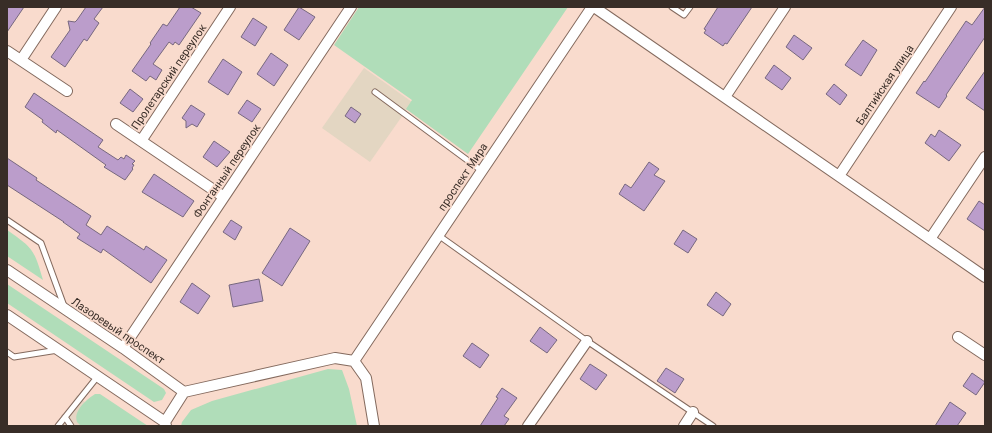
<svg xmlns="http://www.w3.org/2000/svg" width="992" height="433" font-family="Roboto,sans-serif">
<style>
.commercial{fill:#e6d5c4}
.industrial{fill:#e3d6c2}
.green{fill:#b0ddb9}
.building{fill:#bb9dcb;stroke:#77687f}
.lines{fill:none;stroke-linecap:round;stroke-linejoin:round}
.service-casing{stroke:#846a5e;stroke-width:7}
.minor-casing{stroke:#846a5e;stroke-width:12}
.service{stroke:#fff;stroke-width:5}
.minor{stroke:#fff;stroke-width:10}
.labels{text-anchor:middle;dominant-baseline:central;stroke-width:3.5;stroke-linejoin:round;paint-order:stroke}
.street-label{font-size:11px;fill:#382d27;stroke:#f9dbcd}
</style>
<rect width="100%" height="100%" fill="#f9dbcd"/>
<path class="commercial" d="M77,395L97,413L111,426H58Z"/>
<path class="industrial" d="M364,68L412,102L370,162L322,128Z"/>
<path class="green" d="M359,7H568L468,154L406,109L412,100L334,45Z
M7,230C33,248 34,249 43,280L7,256Z
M7,284L164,389L166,393L162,400L154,402L7,303Z
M328,369L342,370L349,389L357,426H181L182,422L191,410L212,401Z
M95,394H100L148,426H81L77,422C73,411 87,399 95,394Z"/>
<path class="building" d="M7,7H24L7,32Z
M86,7H103L94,19L99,23L87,41L84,39L65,67L51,57L70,30L68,21L75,22L77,20Z
M180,7H191L201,13L179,45L175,42L173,45L169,42L153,64L162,70L156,80L150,76L146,81L132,71L151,44L150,43L163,24L167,26Z
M299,7L315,17L299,40L284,30Z
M718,7H752L727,44L725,43L723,46L704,33L706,30L704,29Z
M985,7V37L946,95L947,96L939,108L916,93L924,81L925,82L966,21L972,25Z
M253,18L267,27L255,46L241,37Z
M794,35L812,48L803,60L786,47Z
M863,40L877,50L861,76L845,65Z
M271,53L288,65L274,86L257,74Z
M223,59L242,72L228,95L208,82Z
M774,65L791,78L782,90L765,78Z
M985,71V111L966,98Z
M834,84L847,95L840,105L826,94Z
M130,89L143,99L133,112L120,103Z
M34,93L103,140L98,147L118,160L121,157L124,159L126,155L135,161L132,164L134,165L132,168L133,169L125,180L104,167L106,165L57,130L56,133L42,122L43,120L25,107Z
M247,100L261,109L252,122L238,113Z
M191,105L205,114L197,127L192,124L186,128V121L182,118Z
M351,107L361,114L355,123L345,116Z
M939,130L961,145L949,161L925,143L931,134L935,137Z
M214,141L230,152L217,167L203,157Z
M7,158L37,178L36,180L91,216L86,225L101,235L107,226L144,250L146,246L167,260L151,283L103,249L101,253L77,238L80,234L63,222H64L7,185Z
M649,162L659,169L654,175L665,181L644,211L619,194L625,184L631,188Z
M154,174L194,201L183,217L142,192Z
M979,201L985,205V231L967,219Z
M231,220L242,227L235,240L223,232Z
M290,228L310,241L282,286L262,273Z
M683,230L697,239L688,253L674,244Z
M259,279L263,301L233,307L229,285Z
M192,283L210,296L198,314L180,302Z
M716,292L731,304L723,316L707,305Z
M540,327L557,340L547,353L530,341Z
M472,343L489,355L480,368L463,356Z
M590,364L607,375L596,390L580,379Z
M666,368L684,379L675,393L657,381Z
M972,373L985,382L976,395L963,386Z
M502,388L517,398L504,416L509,419L504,426H480L498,398L496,397Z
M950,402L966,413L957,426H935Z"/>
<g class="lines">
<g class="service-casing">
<path id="service" d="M672,7L684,15L690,7
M375,92L482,171
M7,220L41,243L64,306
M438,235L587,341L713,426
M7,352L14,357L58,350
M65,417L71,426
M58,426L98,376"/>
</g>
<g class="minor-casing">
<path id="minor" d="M594,7L985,277
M7,51L67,91
M21,60L56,7
M725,97L785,7
M116,124L224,197
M141,141L230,7
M839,176L951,7
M930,239L985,157
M7,270L123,348L184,392
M7,315L165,422
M958,337L985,355
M123,348L351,7
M354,361L592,7
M184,392L335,358L354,361L366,378L374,426
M166,426L165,422L184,392
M528,426L587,341
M684,426L693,412"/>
</g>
<use href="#service" class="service"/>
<use href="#minor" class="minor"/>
</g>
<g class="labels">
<g class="street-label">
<text transform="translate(169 77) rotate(-56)">Пролетарский переулок</text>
<text transform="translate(885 85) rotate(-56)">Балтийская улица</text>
<text transform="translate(227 171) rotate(-56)">Фонтанный переулок</text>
<text transform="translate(463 177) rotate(-56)">проспект Мира</text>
<text transform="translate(118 331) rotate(34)">Лазоревый проспект</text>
</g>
</g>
<rect width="992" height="433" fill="none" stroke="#382d27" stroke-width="16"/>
</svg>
